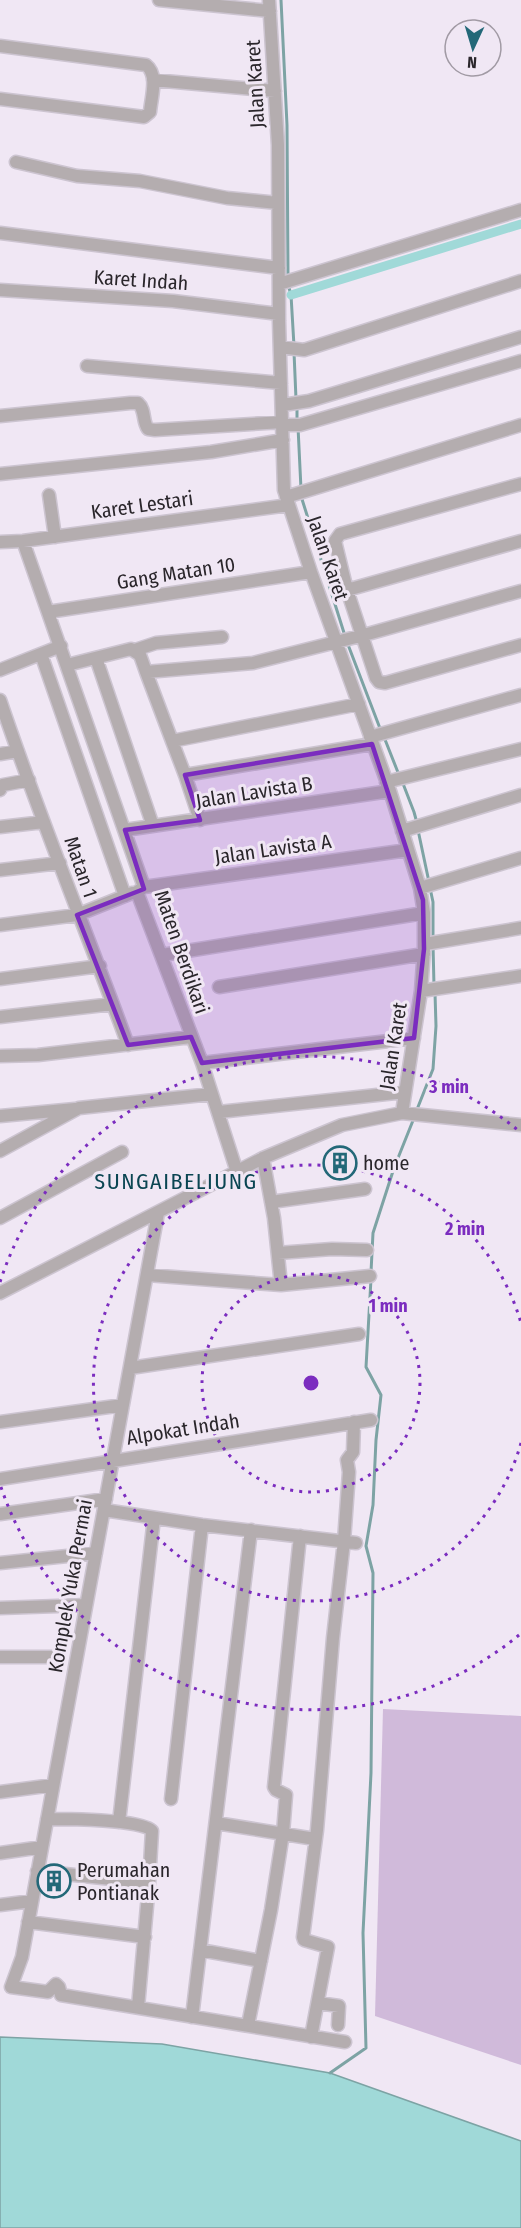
<svg xmlns="http://www.w3.org/2000/svg" width="521" height="2228" font-family="'Fira Sans Condensed',sans-serif">
<style>
.green{fill:#d0bada}
.water{fill:#a0d9d8;stroke:#7da3a4;stroke-width:1.5}
.lines{fill:none;stroke-linecap:round;stroke-linejoin:round}
.stream{stroke:#7da3a4;stroke-width:3}
.canal{stroke:#a0d9d8;stroke-width:9}
.minor-casing{stroke:#ccc4d0;stroke-width:15}
.minor{stroke:#b4adaf;stroke-width:12}
.marked{fill:#7b2cbf;fill-opacity:0.2;stroke:#7b2cbf;stroke-width:4.5;stroke-linejoin:round}
.ring{fill:none;stroke:#7b2cbf;stroke-width:3;stroke-dasharray:3 6}
.labels{text-anchor:middle;dominant-baseline:central;stroke-width:6;stroke-linejoin:round;paint-order:stroke}
.street-label{font-size:20px;fill:#2a262b;stroke:#f0e7f4}
.poi-label{font-size:20px;fill:#2a262b;stroke:#f0e7f4;text-anchor:start}
.quarter-label{font-size:22px;letter-spacing:1.5px;fill:#0a4552;stroke:#f0e7f4}
.centre{fill:#7b2cbf;stroke:#f0e7f4;stroke-width:3}
.ring-label{font-size:18px;text-anchor:middle;font-weight:bold;fill:#7b2cbf;stroke:#f0e7f4;stroke-width:6;stroke-linejoin:round;paint-order:stroke}
</style>
<rect width="100%" height="100%" fill="#f0e7f4"/>
<path class="green" d="M383,1709L521,1716V2065L375,2016Z"/>
<path class="water" d="M0,2037L162,2044L330,2073L521,2141V2228H0Z"/>
<g class="lines">
<path class="stream" d="M281,0L287,125L288,277
M288,284L291,295L294,346
M294,352L296,399
M297,406V420
M298,427L301,489
M301,496L345,636
M347,642L381,731
M384,737L399,775
M402,781L414,812L417,823
M418,830L429,882
M430,888L433,902V938
M433,945L434,986
M416,1112L433,1069L436,1026L435,993
M371,1272L373,1233L394,1168L414,1118
M330,2073L366,2048L363,1933L371,1773L373,1573L366,1546L373,1505L376,1440L381,1395L366,1367L371,1279"/>
<path class="canal" d="M291,295L521,224"/>
<g class="minor-casing">
<path id="minor" d="M159,0L270,11
M269,0L278,145L279,321L284,490L311,572L390,791L420,888L424,913V949L421,991L402,1113
M0,46L146,65C159,75 151,98 150,112L144,117L0,99
M153,80L275,91
M16,162L77,176L140,181L227,198L278,203
M0,233L279,268
M279,284L521,210
M0,290L173,301L279,314
M280,347L304,350L521,281
M87,366L281,383
M283,405L309,401L521,337
M0,416L130,403H138C146,410 142,421 148,429L155,430L283,422
M283,425H300L521,361
M0,474L211,452L283,440
M521,484L340,534L335,541L347,590L376,678L379,682L385,683L521,645
M49,495L55,537
M286,497L521,425
M23,541L144,887L137,892L202,1063L237,1172
M0,542L23,541L289,505
M347,590L521,541
M48,612L311,572
M135,650L156,643L222,637
M41,654L125,896
M96,658L153,826
M67,665L131,649L140,655L146,672L253,663L364,635L521,591
M0,670L61,646
M146,672L172,741
M0,700C39,816 86,930 128,1045
M370,737L521,695
M0,754L18,751
M185,775L172,741L359,704
M386,782L521,749
M0,790L3,785L29,780
M200,820L185,775L372,744
M0,827L44,822
M125,830L390,791
M402,831L521,795
M0,870L60,863
M144,887L408,850
M420,888L521,858
M0,925L77,915L132,893
M425,944L521,928
M162,955L424,913
M0,979L100,966
M219,987L424,954
M421,991L521,976
M0,1017L113,1004
M0,1056L38,1055L191,1037
M202,1063L414,1038
M219,1112L405,1092
M0,1116L75,1109
M0,1151L79,1108L212,1094
M263,1158L274,1218L281,1285
M271,1202L365,1189
M158,1213L22,1957L11,1987L48,1992L56,1984L59,1987L61,1995L345,2042
M0,1218L122,1152
M278,1253L332,1249L367,1250
M147,1275L281,1285L370,1276
M0,1293L263,1158L342,1125L402,1113L521,1125
M130,1368L359,1334
M0,1422L123,1405
M0,1479L371,1420
M104,1510L202,1525L356,1543
M0,1514L106,1499
M0,1563L96,1553
M0,1608L86,1605
M0,1657H57
M0,1792L53,1785
M171,1799L202,1525
M47,1819C65,1819 144,1819 152,1831L149,1883L138,2007
M119,1822L154,1518
M216,1823L315,1839
M0,1853L42,1847
M37,1871L149,1883
M0,1905L32,1901
M28,1922L145,1937
M200,1950L261,1961
M318,2003L339,2006L338,2025
M192,2017L251,1530
M248,2025L271,1910L283,1833L286,1795L276,1790L274,1787L300,1536
M311,2037L328,1947L304,1940L303,1937L317,1830L333,1638L344,1541L349,1472L347,1460L353,1452L354,1422"/>
</g>
<use href="#minor" class="minor"/>
</g>
<path class="marked" d="M372,744L423,900L424,949L414,1038L202,1063L191,1037L128,1045L77,915L144,889L125,830L200,820L185,775Z"/>
<g class="ring">
<circle cx="311" cy="1383" r="109"/>
<path d="M521 1443A218 218 0 1 1 521 1323"/>
<path d="M519 1635A327 327 0 0 1 0 1484M0 1282A327 327 0 0 1 519 1131"/>
</g>
<defs>
<g id="building-ring" transform="scale(1.725)"><circle r="9.5" fill="#f0e7f4" stroke="#236878" stroke-width="1.5"/><path d="M-4-6H4V6H1V3H-1V6H-4ZM-2.5-4.3h1.7v1.8h-1.7ZM.8-4.3h1.7v1.8H.8ZM-2.5-1h1.7V.8h-1.7ZM.8-1h1.7V.8H.8Z" fill="#236878"/></g>
</defs>
<g fill-rule="evenodd">
<use href="#building-ring" x="340" y="1163"/>
<use href="#building-ring" x="54" y="1881"/>
</g>
<g class="labels">
<g class="street-label">
<text transform="translate(255 84) rotate(-93)">Jalan Karet</text>
<text transform="translate(141 280) rotate(4)">Karet Indah</text>
<text transform="translate(142 505) rotate(-8)">Karet Lestari</text>
<text transform="translate(328 558) rotate(71)">Jalan Karet</text>
<text transform="translate(176 573) rotate(-9)">Gang Matan 10</text>
<text transform="translate(254 792) rotate(-9)">Jalan Lavista B</text>
<text transform="translate(273 849) rotate(-8)">Jalan Lavista A</text>
<text transform="translate(81 867) rotate(71)">Matan 1</text>
<text transform="translate(182 952) rotate(71)">Maten Berdikari</text>
<text transform="translate(393 1046) rotate(-81)">Jalan Karet</text>
<text transform="translate(183 1429) rotate(-9)">Alpokat Indah</text>
<text transform="translate(70 1586) rotate(-80)">Komplek Yuka Permai</text>
</g>
<g class="poi-label">
<text x="363" y="1163">home</text>
<text x="77" y="1870">Perumahan<tspan x="77" dy="23">Pontianak</tspan></text>
</g>
<g class="quarter-label">
<text x="176" y="1181">SUNGAIBELIUNG</text>
</g>
</g>
<circle cx="311" cy="1383" r="9" class="centre"/>
<g class="ring-label">
<text x="449" y="1093">3 min</text>
<text x="465" y="1235">2 min</text>
<text x="388" y="1312">1 min</text>
</g>
<g transform="translate(473 48) rotate(184)"><circle r="28" fill="#f0e7f4" stroke="#a19aa4" stroke-width="1.5"/>
<path d="M0-4.5L10 22L0 15L-10 22Z" fill="#236878"/>
<text y="-9" font-size="16" font-weight="bold" text-anchor="middle" fill="#2a262b">N</text>
</g>
</svg>
